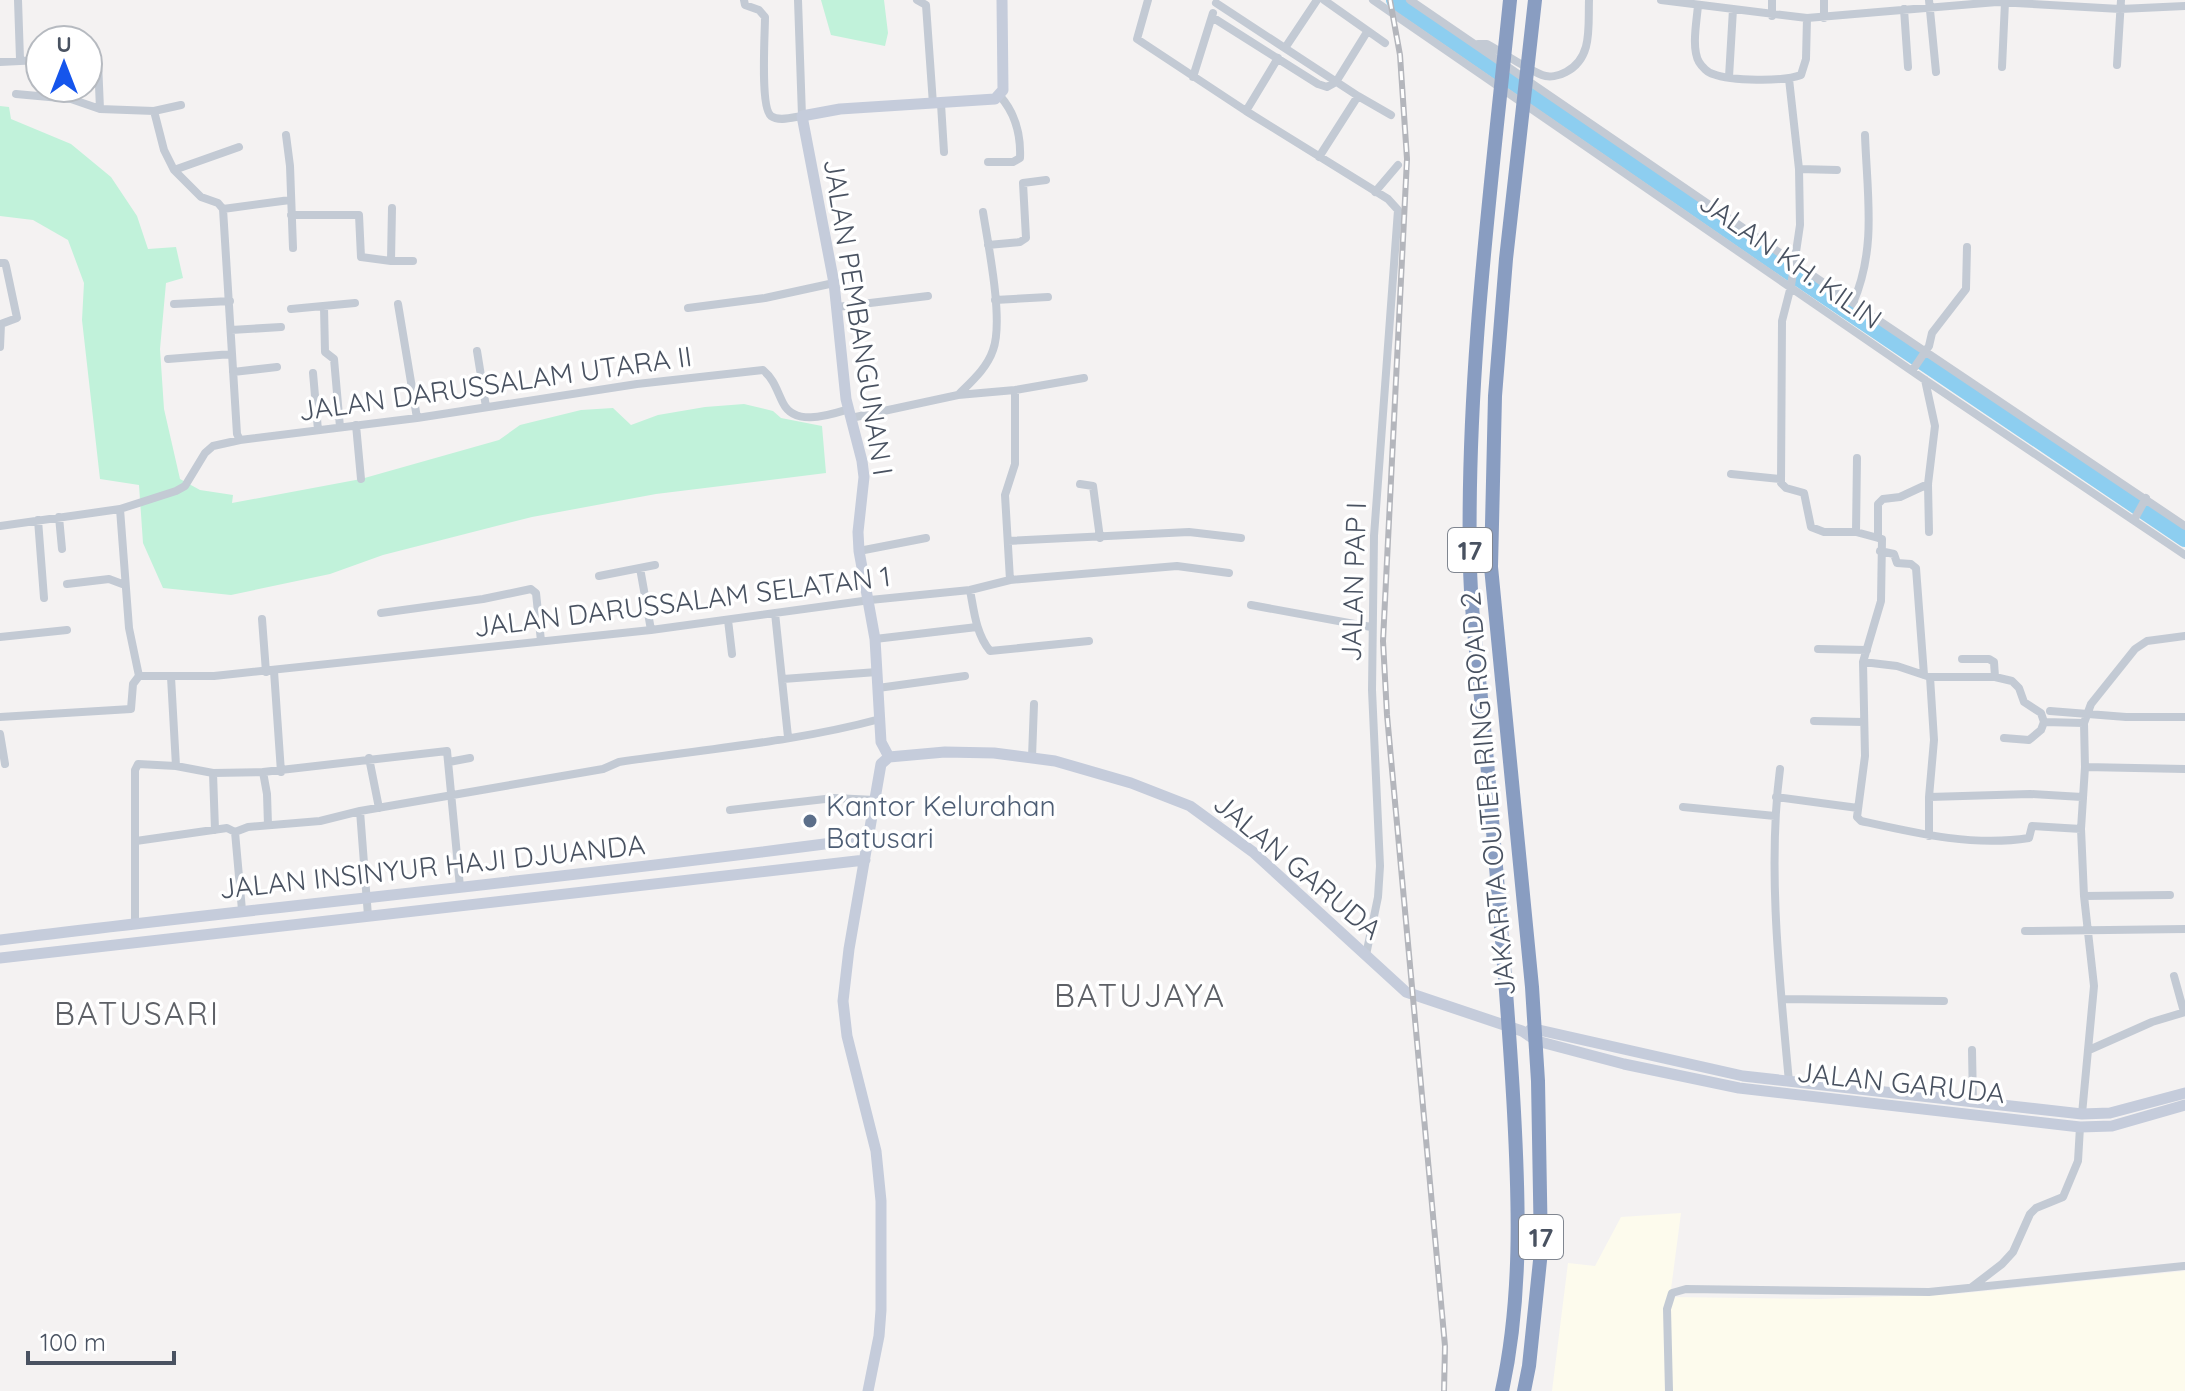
<svg xmlns="http://www.w3.org/2000/svg" width="2185" height="1391" font-family="Quicksand,sans-serif">
<style>
.commercial{fill:#fdfbed}
.green{fill:#c1f2da}
.lines{fill:none;stroke-linecap:round;stroke-linejoin:round}
.river{stroke:#8dcef0;stroke-width:18}
.street{stroke:#c3cad4;stroke-width:8}
.secondary{stroke:#c5ccdb;stroke-width:11}
.highway{stroke:#899dc1;stroke-width:14}
.rail-casing{stroke:#b4b6bc;stroke-width:6}
.rail{stroke:#fff;stroke-width:3;stroke-dasharray:9;stroke-linecap:butt}
.service-dot{fill:#5c6f8a;stroke:#fff;stroke-width:3}
.labels{text-anchor:middle;dominant-baseline:central;stroke-width:7;stroke-linejoin:round;paint-order:stroke}
.shield{fill:#fff;stroke:#808690;stroke-width:2}
.shield-label{font-size:26px;font-weight:bold;fill:#495261}
.street-label{font-size:28px;fill:#495261;stroke:#fff}
.service-label{font-size:28px;fill:#4e5e75;stroke:#fff;text-anchor:start}
.quarter-label{font-size:32px;letter-spacing:2px;fill:#5e6167;stroke:#fff}
</style>
<rect width="100%" height="100%" fill="#f4f2f2"/>
<path class="commercial" d="M1681,1213L1670,1297L1820,1299L1956,1294L2185,1271V1391H1552L1568,1263L1595,1266L1621,1217Z"/>
<path class="green" d="M821,0H884L888,33L885,46L831,35Z
M0,106L9,107L11,119L71,144L111,177L137,216L148,249L176,247L183,278L166,283L160,349L164,409L180,479L200,490L233,495L232,503L361,479L499,440L520,425L581,410L613,408L631,425L658,415L705,407L744,404L773,411L781,418L822,426L826,473L656,494L532,517L383,555L330,574L231,595L163,588L143,543L139,485L100,479L82,320L84,283L68,240L33,220L0,216Z"/>
<g class="lines">
<path class="river" d="M1395,0L1773,260L2185,538"/>
<path class="street" d="M18,0L20,59
M744,0L745,5L759,10L765,17C765,34 760,108 771,116C779,122 794,117 802,116L798,0
M917,0L926,5L933,104
M1148,0L1137,39L1246,111L1388,199L1398,210L1374,536L1372,690L1380,866L1378,897L1366,955
M1324,0L1385,43
M1373,0L1925,380L2185,555
M1410,0L1853,303L2185,526
M1661,0L1807,18L1997,2L2120,9L2185,6
M1772,0V16
M1824,0V18
M1929,0L1936,72
M1216,3L1358,96L1319,157
M1698,5C1697,20 1691,48 1699,62C1702,67 1708,73 1713,74C1731,81 1783,82 1801,75L1806,59L1807,18
M1904,9L1908,67
M1212,17L1318,84L1327,87L1336,82
M1478,44H1487C1505,54 1523,67 1542,75C1549,78 1559,76 1566,72C1593,58 1588,27 1589,0
M1285,48L1317,0
M0,62L40,60
M98,62L100,109
M2117,65L2121,0
M2002,67L2005,2
M1193,77L1213,13
M1729,77L1733,9
M1789,79L1799,169L1800,225L1791,286L1782,321L1781,483L1786,488L1804,493L1811,527L1824,532H1856L1882,539L1881,601L1863,662L1865,756L1857,817L1861,821C1915,833 1973,847 2029,838L2032,826L2081,829
M1336,82L1367,32
M68,88L71,99L100,109L154,111L164,150L174,170L201,197L218,203L223,209
M16,94L71,99
M1358,96L1391,115
M941,104L944,152
M154,111L181,105
M1246,111L1278,58
M286,135L290,166L293,248
M988,162H1013L1020,158C1021,135 1015,113 1000,96
M1799,169L1837,170
M174,170L239,147
M1375,192L1398,165
M223,209L237,434L240,440
M223,209L290,200
M291,215H359L361,257L391,261L392,208
M988,245L1020,242L1026,238L1023,183L1046,180
M391,261H413
M0,263H5L6,266L17,318L1,324L0,347
M995,300L1048,297
M1853,303C1877,248 1867,194 1865,135
M174,304L230,301
M398,304L417,418
M324,307L325,352L334,359L340,427
M837,307L928,296
M688,308L765,298L834,283
M291,309L355,303
M231,330L281,327
M477,351L486,407
M168,359L232,354
M1912,371L1929,346L1932,333L1966,289L1967,247
M233,372L277,367
M313,373L318,430
M1925,380L1935,426L1928,484L1929,532
M959,394C972,381 987,368 993,350C1004,321 988,244 983,212
M851,418L958,395L1015,390L1084,378
M356,425L361,479
M1731,474L1780,479
M1080,484L1093,486L1100,538
M120,509L129,628L139,676
M59,517L62,549
M38,520L44,598
M2134,520L2146,498
M0,526L120,509L176,491L185,486L205,453L213,446L240,440L417,418L637,384L763,370C774,379 777,391 783,403C795,427 829,415 849,409
M1856,532L1857,458
M1878,538V504L1883,499L1900,497L1928,484
M1008,541L1189,532L1241,538
M859,551L926,538
M1880,551L1894,554L1897,563L1911,564L1916,568L1924,675
M640,568L651,630
M599,576L655,565
M1010,580L1005,495L1015,464V390
M67,584L109,579L125,585
M970,590C974,611 976,634 990,651L1089,641
M1251,605L1371,627
M381,613L483,599L531,589L536,593L541,641
M775,613L788,737
M262,619L266,672
M728,620L732,654
M0,637L67,630
M875,639L977,627
M1818,649L1867,650
M1962,659H1989L1994,662L1995,677
M1863,662L1897,666L1930,677H1995L2012,681L2019,688L2024,702L2041,713L2044,722L2084,723
M274,671L281,772
M139,676H214L651,630L870,600L970,590L1010,580L1177,566L1229,573
M171,677L176,766
M783,679L877,672
M878,688L965,676
M2050,711L2126,717H2185
M0,717L131,709L133,684L139,676
M1814,721L1864,722
M0,734L5,764
M2004,738L2029,740L2041,730L2044,722
M1032,757L1034,704
M369,758L379,808
M449,762L470,758
M2085,767L2185,769
M1780,769C1767,868 1780,983 1789,1082
M263,772L447,751L460,887
M213,773L215,830
M1776,797L1858,808
M1929,797L2030,794L2082,797
M1683,807L1775,816
M730,810L834,798L875,800
M360,811L368,916
M235,832L242,910
M1929,836V797L1934,740L1930,677
M136,841L227,828L235,832L248,827L320,821L360,811L603,769L619,762C705,749 795,742 880,719
M2084,896L2170,895
M135,923V770L138,764L176,766L213,773L263,772L267,794L268,825
M2025,931L2185,929
M2174,976L2184,1012
M1782,999L1944,1001
M1972,1050L1973,1102
M2089,1050L2152,1022L2185,1012
M2082,1114L2094,986L2084,896L2081,829L2085,767L2084,723L2091,704L2135,649L2147,641L2185,636
M1972,1287L2002,1264L2013,1252L2030,1214L2036,1208L2063,1197L2078,1161L2080,1127
M1669,1391L1667,1309L1672,1293L1686,1289L1929,1292L2184,1266"/>
<path class="secondary" d="M889,757L945,752L994,753L1055,761L1131,783L1190,806L1253,852L1406,992L1522,1031L1537,1041L1624,1064L1739,1088L2080,1127L2112,1126L2185,1105
M889,757L881,742L875,639L859,551L858,532L864,477L862,461L846,399L834,283L802,116L840,109L995,99L1003,90L1002,0
M0,940C290,904 581,877 870,838
M0,958L865,860
M1530,1030H1539L1743,1076L2082,1114L2110,1113L2185,1093
M868,1391L879,1336L881,1310V1201L876,1151L847,1036L843,1001L849,949L881,764L889,757"/>
<path class="highway" d="M1502,1391C1522,1299 1519,1205 1514,1112C1507,983 1495,855 1484,727C1479,674 1471,620 1470,566C1466,376 1491,189 1510,0
M1524,1391L1529,1366L1541,1251L1538,1081L1532,987L1491,567L1495,396L1506,259L1535,0"/>
<g class="rail-casing">
<path id="rail" d="M1390,0L1400,55L1407,159L1383,641L1387,715L1445,1346L1444,1391"/>
</g>
<use href="#rail" class="rail"/>
</g>
<circle class="service-dot" cx="810" cy="821" r="8"/>
<g class="labels">
<g class="shield">
<rect x="1448" y="528" width="44" height="44" rx="6"/>
<rect x="1519" y="1215" width="44" height="44" rx="6"/>
</g>
<g class="shield-label">
<text x="1470" y="550">17</text>
<text x="1541" y="1237">17</text>
</g>
<g class="street-label">
<text transform="translate(1791 260) rotate(35)">JALAN KH. KILIN</text>
<text transform="translate(859 317) rotate(81)">JALAN PEMBANGUNAN I</text>
<text transform="translate(495 383) rotate(-8)">JALAN DARUSSALAM UTARA II</text>
<text transform="translate(1353 582) rotate(-88)">JALAN PAP I</text>
<text transform="translate(682 601) rotate(-7)">JALAN DARUSSALAM SELATAN 1</text>
<text transform="translate(1487 794) rotate(-95)">JAKARTA OUTER RING ROAD 2</text>
<text transform="translate(432 866) rotate(-6)">JALAN INSINYUR HAJI DJUANDA</text>
<text transform="translate(1298 866) rotate(40)">JALAN GARUDA</text>
<text transform="translate(1901 1082) rotate(6)">JALAN GARUDA</text>
</g>
<g class="service-label">
<text x="826" y="805">Kantor Kelurahan<tspan x="826" dy="32">Batusari</tspan></text>
</g>
<g class="quarter-label">
<text x="1140" y="995">BATUJAYA</text>
<text x="137" y="1013">BATUSARI</text>
</g>
</g>
<g transform="translate(64 64)"><circle r="38" fill="#ffffff" stroke="#b6bac0" stroke-width="2"/>
<path d="M0-6L14 30L0 20L-14 30Z" fill="#1555ec"/>
<text y="-12" font-size="22" font-weight="bold" text-anchor="middle" fill="#495261">U</text>
</g>
<path d="M28 1351v12h146v-12" fill="none" stroke="#495261" stroke-width="4"/>
<text x="40" y="1351" font-size="24" fill="#495261" stroke="#ffffff" stroke-width="6" paint-order="stroke">100 m</text>
</svg>
